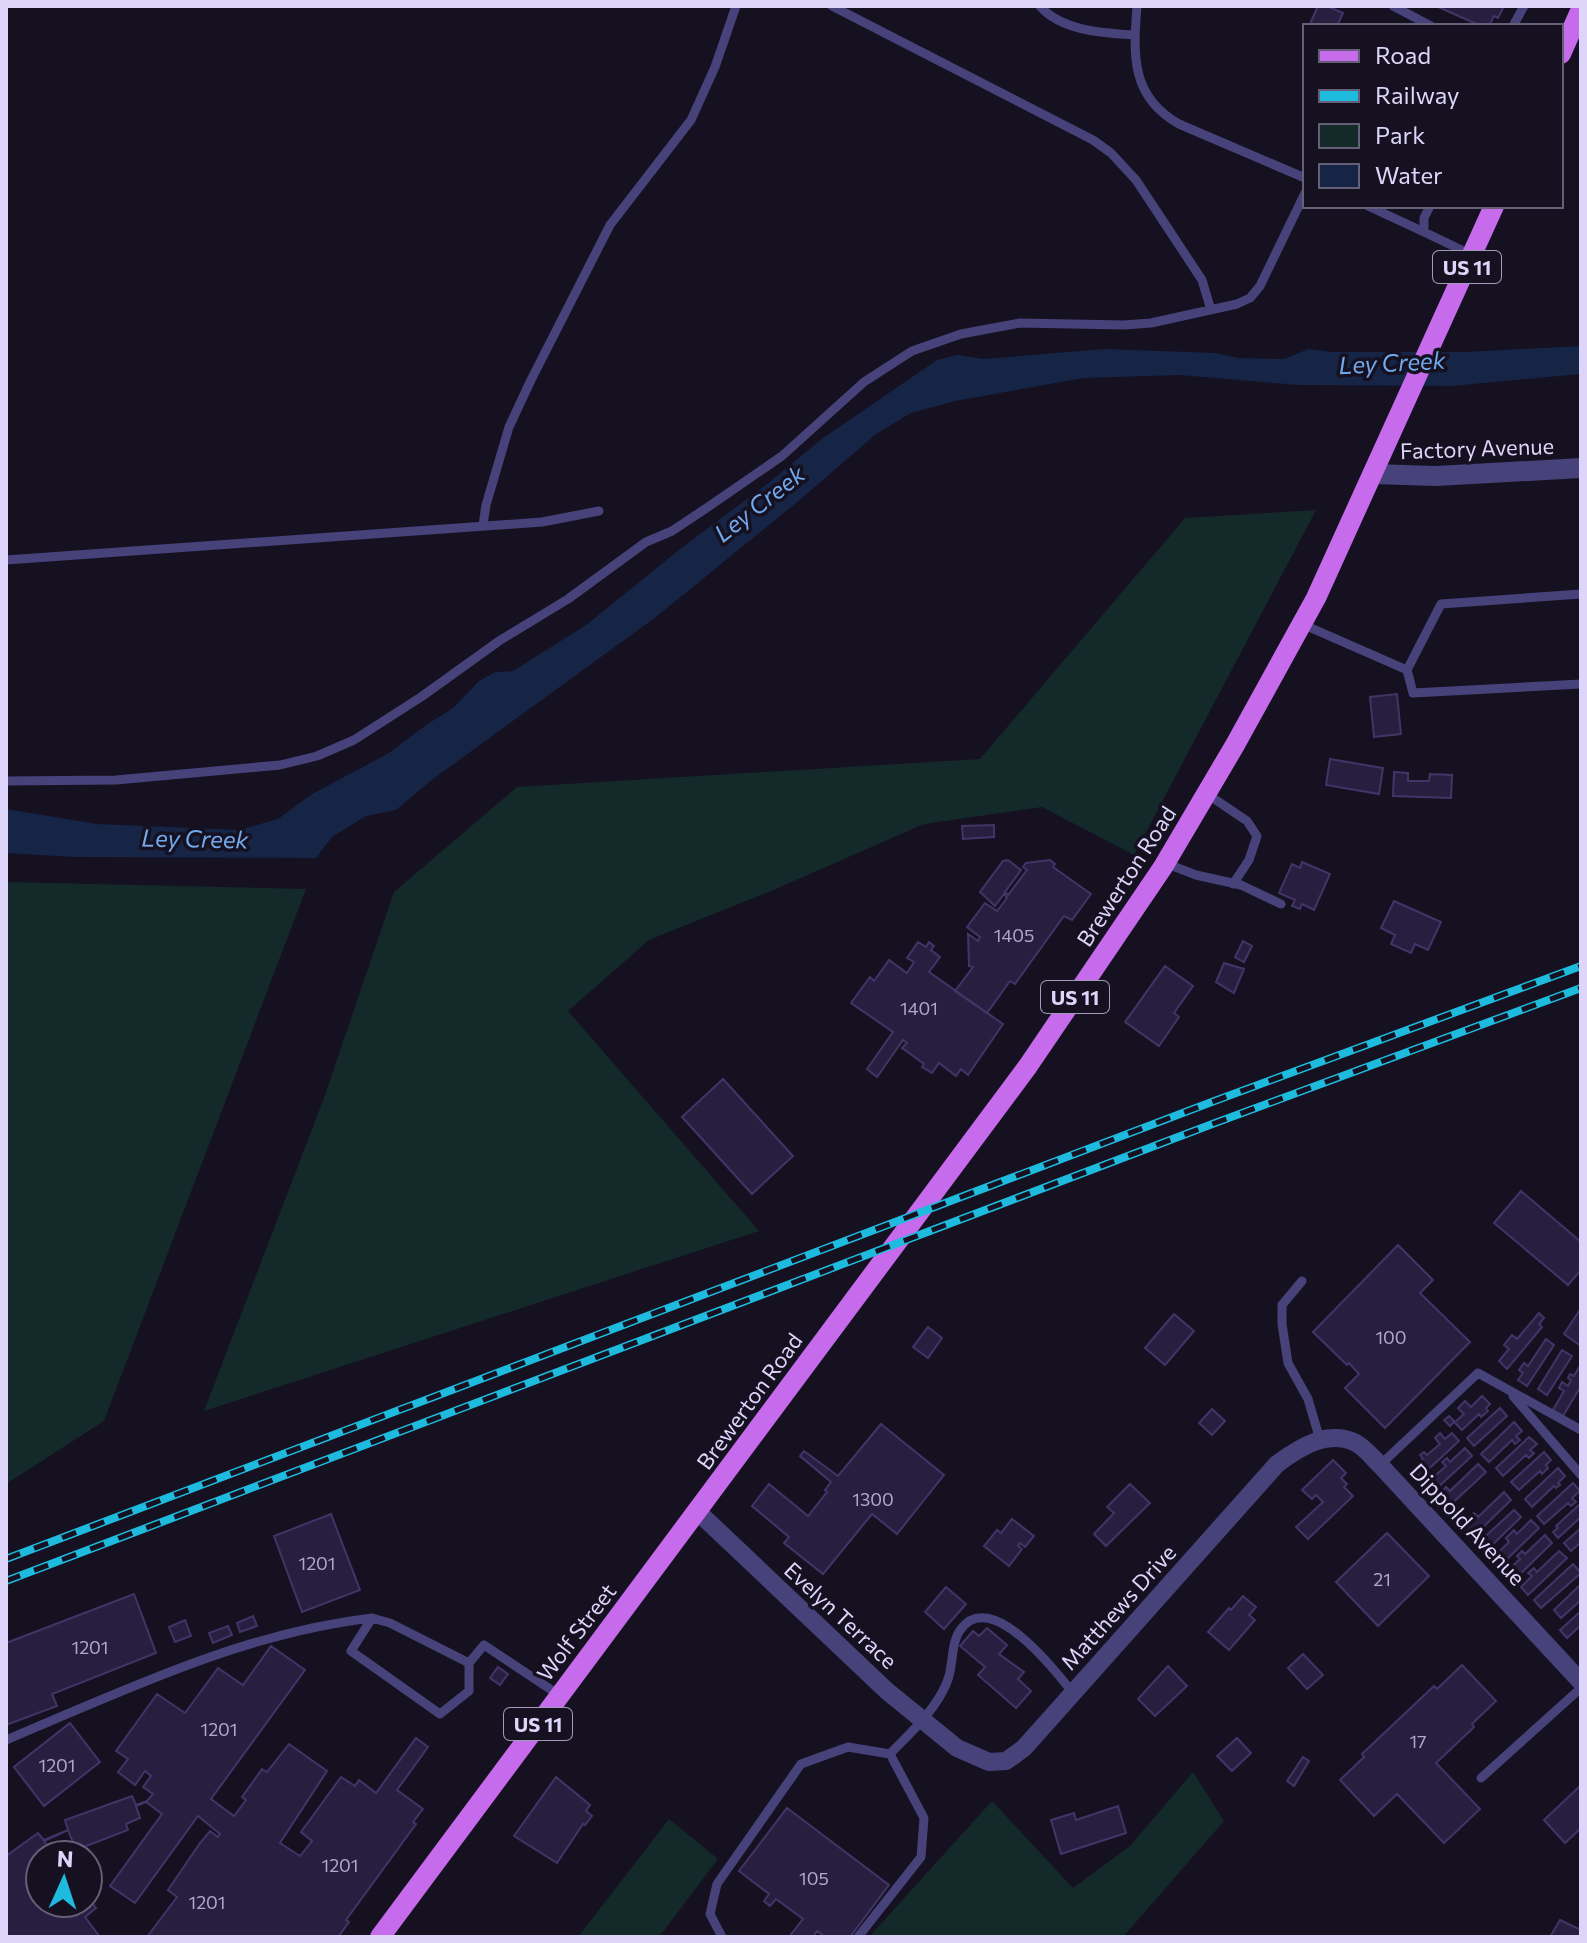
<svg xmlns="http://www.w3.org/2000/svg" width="1587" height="1943" font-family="Commissioner,sans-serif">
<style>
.green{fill:#14292a}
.water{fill:#162445}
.building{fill:#281f40;stroke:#433468;stroke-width:2}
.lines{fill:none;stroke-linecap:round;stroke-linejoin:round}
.service{stroke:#48427a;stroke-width:9}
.minor{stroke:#48427a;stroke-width:18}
.tertiary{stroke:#48427a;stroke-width:20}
.primary{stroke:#c66beb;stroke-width:20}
.rail-casing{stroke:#1ebbde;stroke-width:8}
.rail{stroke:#151121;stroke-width:5;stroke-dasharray:15;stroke-linecap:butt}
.labels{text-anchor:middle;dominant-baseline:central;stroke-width:7;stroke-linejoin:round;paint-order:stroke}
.number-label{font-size:18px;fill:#b0a8cc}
.shield{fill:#151121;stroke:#a19bb9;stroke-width:2}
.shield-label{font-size:20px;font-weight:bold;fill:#ddd6fa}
.street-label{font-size:22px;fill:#ddd6fa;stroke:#151121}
.water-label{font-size:24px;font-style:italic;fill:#72a9ec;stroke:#151121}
</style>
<rect width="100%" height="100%" fill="#151121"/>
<path class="green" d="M1316,510L1134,855L1042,807L924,824L771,891L649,940L568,1011L759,1231L204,1411L324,1098L394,892L517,787L980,759L1185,518Z
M6,882L306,889L104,1421L6,1484Z
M1193,1772L1224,1821L1123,1937H869L992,1801L1073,1888L1130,1846Z
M669,1819L718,1859L659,1937H578Z"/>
<path class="water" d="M1581,346V374L1452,386L1298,385L1180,375L1084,378L955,401L911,413L876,434L801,499L656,617L433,779L396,810L366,816L332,837L316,858L75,857L6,853V809L97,824L239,830L278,819L312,794L389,753L426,725L453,708L479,681L495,672L513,671L586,625L684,546L771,481L823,438L937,360L957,355L984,359L1105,349L1215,353L1239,358L1284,359L1308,349L1333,352H1465Z"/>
<path class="building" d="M1318,6H1327L1343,13L1337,26H1309Z
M1436,6H1498L1503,8L1498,18L1494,16L1489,26H1481Z
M1397,694L1401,734L1374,737L1370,697Z
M1330,759L1383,768L1379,794L1326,785Z
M1394,772L1408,773V781H1429L1430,774L1452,775L1451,798L1393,796Z
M994,825V837L963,839L962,826Z
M1008,860L1021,870L1005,892L1008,895L1027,870L1023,867L1026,863L1050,860L1055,864L1053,867L1091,894L1072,920L1064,916L1015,984L1010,981L987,1013L955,991L973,967L969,966L968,934L978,941L980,937L967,927L985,903L997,911L1007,898L1004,894L995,906L980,892L1003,861Z
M1302,862L1330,874L1314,910L1302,904L1300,909L1292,906L1295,900L1279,893L1292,864L1300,868Z
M1394,901L1441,922L1428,950L1415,944L1411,953L1391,944L1395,935L1381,928Z
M1243,941L1252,946L1244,962L1235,957Z
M918,942L926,947L929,942L934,946L931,950L940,957L929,972L1003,1024L968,1075L961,1069L956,1076L939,1063L932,1073L922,1067L924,1064L902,1048L907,1043L903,1040L877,1077L867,1069L893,1032L851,1003L870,977L874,981L889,960L907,973L914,962L907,958Z
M1224,963L1244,969L1234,993L1216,982Z
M1165,966L1193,986L1174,1013L1179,1017L1159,1046L1125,1022Z
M723,1079L793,1156L752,1194L682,1117Z
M1521,1191L1581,1242V1270L1568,1285L1494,1223Z
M1398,1245L1433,1280L1420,1293L1470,1342L1385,1428L1345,1388L1359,1374L1349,1363L1347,1365L1313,1332Z
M1581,1308V1346L1564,1334Z
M1539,1313L1544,1318L1539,1324L1542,1327L1507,1369L1499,1361L1509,1349L1504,1345L1512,1335L1517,1339Z
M1174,1314L1194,1331L1165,1365L1145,1348Z
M928,1327L942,1338L928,1358L913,1347Z
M1546,1339L1554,1345L1527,1386L1518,1380L1523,1373L1519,1370L1524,1363L1528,1366Z
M1562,1350L1572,1356L1547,1395L1538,1389Z
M1581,1364V1386L1563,1416L1553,1410L1564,1391L1559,1388L1562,1382L1568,1386L1571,1380L1568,1378L1570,1374L1574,1376Z
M1482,1396L1490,1404L1486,1408L1488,1411L1481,1417L1479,1414L1462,1430L1454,1422L1450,1426L1444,1420L1449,1416L1455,1422L1464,1414L1458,1408L1465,1401L1471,1407Z
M1500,1408L1507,1416L1474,1446L1467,1438Z
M1212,1409L1225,1421L1212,1435L1199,1423Z
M1514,1422L1522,1431L1516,1436L1520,1440L1515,1444L1512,1440L1489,1462L1481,1454Z
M881,1424L944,1475L897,1534L872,1514L823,1574L784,1543L789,1537L752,1506L769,1484L808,1516L827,1492L825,1490L831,1482L800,1456L804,1451L838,1476Z
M1440,1433L1445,1439L1452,1433L1459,1441L1420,1477L1412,1469L1423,1459L1420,1455L1424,1452L1427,1455L1440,1444L1435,1438Z
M1529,1437L1537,1444L1530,1450L1534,1453L1529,1458L1526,1455L1503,1476L1496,1468Z
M1465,1448L1472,1456L1436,1489L1429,1481L1446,1466L1442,1462L1447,1458L1450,1462Z
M1544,1452L1551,1460L1546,1465L1548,1468L1542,1474L1540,1471L1519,1490L1511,1482Z
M1333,1460L1346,1473L1341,1478L1347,1484L1344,1487L1353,1496L1308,1539L1296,1527L1323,1502L1316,1495L1312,1499L1302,1490Z
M1478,1464L1486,1472L1444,1511L1436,1503L1443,1497L1440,1493L1446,1487L1450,1491Z
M1558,1468L1565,1476L1558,1483L1560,1485L1556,1488L1554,1486L1532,1507L1525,1499Z
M1573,1483L1580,1491L1572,1498L1576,1502L1571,1506L1568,1503L1544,1524L1537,1516Z
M1130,1484L1150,1503L1106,1546L1094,1534L1114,1513L1107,1507Z
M1504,1492L1511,1500L1472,1538L1464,1530L1473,1521L1470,1518L1474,1513L1478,1517Z
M1581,1503V1517L1558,1538L1553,1532L1558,1528L1556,1526Z
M1514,1510L1521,1517L1486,1551L1478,1543Z
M331,1514L360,1590L302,1612L274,1536Z
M1012,1519L1034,1536L1025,1547L1020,1543L1018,1546L1022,1549L1009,1566L984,1546L997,1530L1001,1533Z
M1531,1520L1539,1528L1500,1566L1493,1558L1509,1542L1506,1538L1514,1530L1517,1534Z
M1581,1528V1542L1571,1551L1564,1543Z
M1387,1533L1429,1576L1378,1626L1336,1582Z
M1545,1535L1552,1543L1514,1580L1506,1572L1520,1559L1517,1556L1522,1551L1525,1554Z
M1559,1551L1567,1558L1528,1595L1521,1587L1532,1576L1528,1573L1534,1568L1537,1572Z
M1573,1564L1581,1573L1541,1608L1534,1600Z
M1581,1584V1600L1561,1618L1554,1610Z
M946,1587L966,1604L944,1629L925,1612Z
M134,1594L156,1653L52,1694L57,1706L6,1725V1643Z
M1243,1596L1256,1607L1249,1615L1255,1620L1229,1650L1208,1632L1229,1608L1231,1610Z
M1581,1611V1625L1567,1638L1560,1630Z
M253,1616L257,1626L240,1632L237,1623Z
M185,1620L191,1636L175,1642L169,1627Z
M228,1626L232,1635L213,1643L209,1633Z
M987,1628L1007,1645L999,1654L1024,1672L1018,1679L1031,1691L1016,1708L978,1675L985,1667L960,1646L973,1631L979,1636Z
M271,1646L305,1670L211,1799L234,1816L246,1800L242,1797L262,1769L267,1772L289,1744L327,1771L280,1843L300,1856L312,1841L301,1832L341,1777L355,1786L359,1780L376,1793L416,1738L428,1747L397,1790L423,1809L413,1822L416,1824L346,1920L349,1922L338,1937H147L177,1897L168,1890L200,1843L210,1831L218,1837L220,1834L198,1816L135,1903L110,1886L162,1814L146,1802L136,1806L140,1818L126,1824L128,1830L76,1850L68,1830L44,1841L55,1855H40V1903L75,1904L88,1903V1897L96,1908L85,1917L100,1937H6V1856L38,1833L44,1840L68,1830L65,1820L132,1796L136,1805L147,1801L153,1794L143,1787L151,1776L145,1771L135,1785L118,1772L128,1759L116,1751L157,1694L185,1713L218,1668L243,1685Z
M1303,1654L1323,1675L1307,1689L1288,1668Z
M1462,1665L1496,1701L1472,1724L1474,1727L1436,1763L1480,1809L1444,1843L1397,1794L1374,1816L1340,1780L1364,1757L1362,1754L1434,1686L1437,1689Z
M1168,1666L1187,1686L1155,1716L1138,1699Z
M498,1667L508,1674L500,1685L490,1678Z
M70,1723L100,1762L44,1806L14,1767Z
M1237,1738L1251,1753L1232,1771L1217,1756Z
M1303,1757L1309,1761L1294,1786L1287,1781Z
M556,1777L590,1805L586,1811L592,1816L585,1825L583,1824L557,1863L514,1836Z
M1581,1785V1828L1565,1843L1544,1820Z
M1118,1806L1126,1833L1061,1854L1051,1820L1074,1813L1076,1820Z
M787,1808L889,1885L850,1937H825L817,1931L813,1937H789L803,1919L776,1899L770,1906L764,1901L769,1894L739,1871Z
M1560,1920L1581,1930V1937H1550Z"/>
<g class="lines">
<path class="service" d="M832,6L1093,140L1111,153L1136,180L1202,280L1211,310
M1040,6C1061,31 1104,33 1135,35
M1137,6C1133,56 1131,97 1179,124L1305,178
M1393,6L1431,26
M1513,26L1524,6
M1368,206L1424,232
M1430,206L1424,218V232L1472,255
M483,525L486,505L509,427L531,380L610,225L691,120L715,67L736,6
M6,560L542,522L599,511
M1581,594L1441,604L1407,670L1413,693L1581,684
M1302,624L1407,670
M6,781L116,780L280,765L317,756L354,740L421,697L499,641L568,599L646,542L672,531L708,507L782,456L864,382L912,351L961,334L1020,323L1124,325L1151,323L1237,304L1250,298L1260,286L1305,193
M1207,794L1247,821L1257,836L1249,860L1233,884
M1165,863L1196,875L1241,885L1281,904
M1302,1281L1282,1305V1324L1288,1363L1308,1399L1320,1440
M1513,1396L1581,1475
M1380,1465L1478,1373L1581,1430
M372,1618L351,1651L440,1714L469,1691V1663
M6,1740C125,1690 243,1633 372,1618L390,1623L469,1663L484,1645L559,1695
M1481,1778L1581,1688
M722,1937L710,1914L717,1884L801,1764L848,1747L890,1754C910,1733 936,1710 947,1682C954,1666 950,1643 961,1629C991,1588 1055,1670 1073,1693
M858,1937L921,1857L924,1818L890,1754"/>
<path class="minor" d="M697,1511L887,1691L957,1748L989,1762L1006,1761L1024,1748L1277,1464C1300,1447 1328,1429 1356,1443C1365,1448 1373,1458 1380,1465L1581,1682"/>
<path class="tertiary" d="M1374,474L1436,476L1581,468"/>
<path class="primary" d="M1561,54L1581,9
M380,1937L1028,1066L1163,867L1235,745L1316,598L1494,206"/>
<g class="rail-casing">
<path id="rail" d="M6,1559L1209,1103L1581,966
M6,1581L1215,1123L1581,988"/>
</g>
<use href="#rail" class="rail"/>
</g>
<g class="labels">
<g class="number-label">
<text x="1014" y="935">1405</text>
<text x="919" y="1008">1401</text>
<text x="1391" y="1337">100</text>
<text x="873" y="1499">1300</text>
<text x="317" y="1563">1201</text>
<text x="1382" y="1579">21</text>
<text x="90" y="1647">1201</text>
<text x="219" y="1729">1201</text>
<text x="1418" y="1741">17</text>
<text x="57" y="1765">1201</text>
<text x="340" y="1865">1201</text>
<text x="814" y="1878">105</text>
<text x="207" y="1902">1201</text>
</g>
<g class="shield">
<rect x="1433" y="251" width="68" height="32" rx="6"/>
<rect x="1041" y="981" width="68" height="32" rx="6"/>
<rect x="504" y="1708" width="68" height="32" rx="6"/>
</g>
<g class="shield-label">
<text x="1467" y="267">US 11</text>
<text x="1075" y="997">US 11</text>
<text x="538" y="1724">US 11</text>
</g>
<g class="street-label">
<text transform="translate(1477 448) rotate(-2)">Factory Avenue</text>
<text transform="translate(1126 876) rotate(-57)">Brewerton Road</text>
<text transform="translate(749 1401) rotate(-54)">Brewerton Road</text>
<text transform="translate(1468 1524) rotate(47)">Dippold Avenue</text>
<text transform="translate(1118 1607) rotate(-48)">Matthews Drive</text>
<text transform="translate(841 1615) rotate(43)">Evelyn Terrace</text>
<text transform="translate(576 1632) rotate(-53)">Wolf Street</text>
</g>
<g class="water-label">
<text transform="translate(1392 362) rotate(-3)">Ley Creek</text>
<text transform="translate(759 503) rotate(-38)">Ley Creek</text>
<text transform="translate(195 838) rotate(1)">Ley Creek</text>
</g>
</g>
<rect width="1587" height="1943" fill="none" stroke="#ddd6fa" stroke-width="16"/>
<rect x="1303" y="24" width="260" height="184" fill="#151121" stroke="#656078" stroke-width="2"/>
<rect x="1319" y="50" width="40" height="12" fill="#c66beb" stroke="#656078" stroke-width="2"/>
<text x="1375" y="64" font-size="24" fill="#ddd6fa">Road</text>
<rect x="1319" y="90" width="40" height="12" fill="#1ebbde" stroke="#656078" stroke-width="2"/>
<text x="1375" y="104" font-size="24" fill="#ddd6fa">Railway</text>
<rect x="1319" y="124" width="40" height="24" fill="#14292a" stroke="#656078" stroke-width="2"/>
<text x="1375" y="144" font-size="24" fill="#ddd6fa">Park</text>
<rect x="1319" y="164" width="40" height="24" fill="#162445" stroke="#656078" stroke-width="2"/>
<text x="1375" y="184" font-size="24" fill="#ddd6fa">Water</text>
<g transform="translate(64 1879) rotate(3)"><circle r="38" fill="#151121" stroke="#656078" stroke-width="2"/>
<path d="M0-6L14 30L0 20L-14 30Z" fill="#1ebbde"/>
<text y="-12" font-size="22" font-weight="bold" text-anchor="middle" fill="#ddd6fa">N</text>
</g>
</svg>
